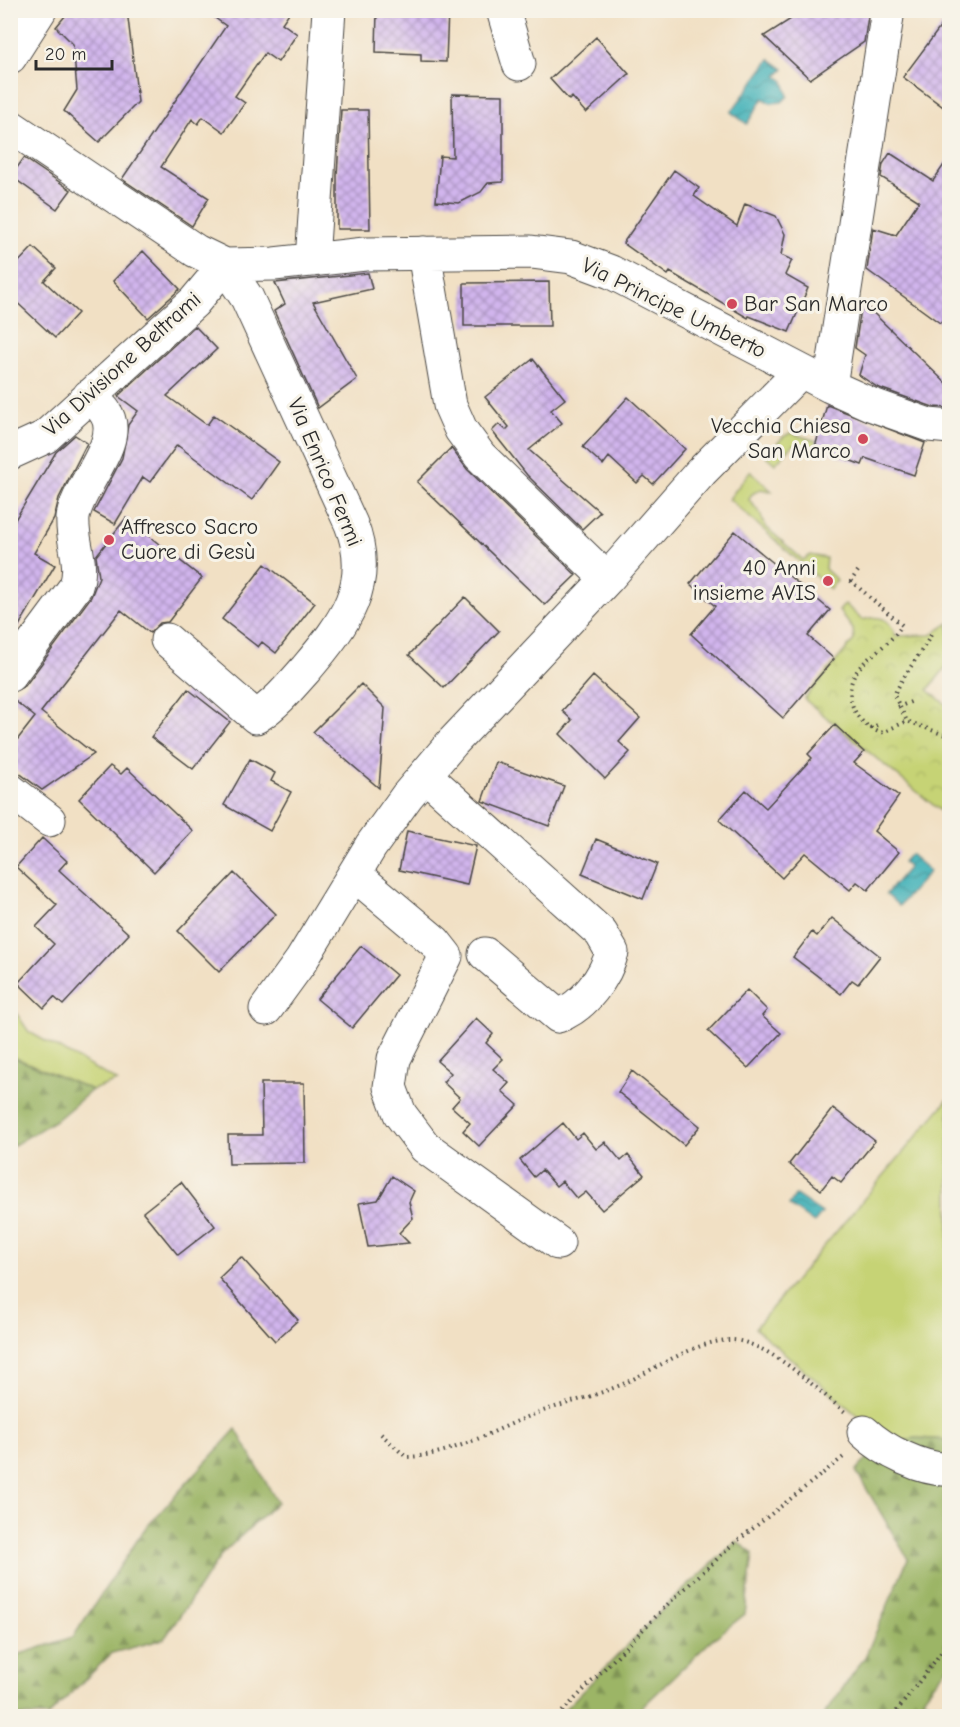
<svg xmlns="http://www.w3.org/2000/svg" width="960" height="1727" font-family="'Comic Neue',sans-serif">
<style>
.grass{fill:#c6d374;stroke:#787f50;stroke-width:1.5}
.forest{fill:url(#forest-firs);stroke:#647048;stroke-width:1.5}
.park{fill:url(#park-crowns);stroke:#787f50;stroke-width:1.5}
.water{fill:url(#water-waves);stroke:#366e72;stroke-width:1.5}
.building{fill:url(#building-cross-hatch)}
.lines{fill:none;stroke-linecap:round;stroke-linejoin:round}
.minor-casing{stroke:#494642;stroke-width:35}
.path{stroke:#494642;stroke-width:4;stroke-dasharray:1.5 4.5;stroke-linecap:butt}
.minor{stroke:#fff;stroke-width:33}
.poi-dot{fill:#d1495b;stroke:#f7f3e8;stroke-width:2}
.labels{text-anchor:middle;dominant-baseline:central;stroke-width:6;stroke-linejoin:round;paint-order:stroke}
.poi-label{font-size:22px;fill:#2b2b2b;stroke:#f7f3e8;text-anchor:start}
.street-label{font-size:22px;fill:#2b2b2b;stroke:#f7f3e8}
</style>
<defs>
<pattern id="forest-firs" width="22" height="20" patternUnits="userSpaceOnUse" patternTransform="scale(1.5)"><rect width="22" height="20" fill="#9cb566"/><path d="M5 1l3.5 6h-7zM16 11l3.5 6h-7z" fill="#7f9354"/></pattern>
<pattern id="park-crowns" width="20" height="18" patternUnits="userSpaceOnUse" patternTransform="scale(1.5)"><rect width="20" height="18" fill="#c6d374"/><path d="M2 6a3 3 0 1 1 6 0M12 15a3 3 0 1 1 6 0" fill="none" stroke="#aab565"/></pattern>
<pattern id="water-waves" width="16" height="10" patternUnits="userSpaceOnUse" patternTransform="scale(1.5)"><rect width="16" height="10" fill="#40b1b8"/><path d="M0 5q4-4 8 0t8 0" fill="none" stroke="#369096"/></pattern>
<pattern id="building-cross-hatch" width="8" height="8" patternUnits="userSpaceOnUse" patternTransform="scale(1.5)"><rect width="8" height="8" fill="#d1b5ed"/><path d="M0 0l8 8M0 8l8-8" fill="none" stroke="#aa93c0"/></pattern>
</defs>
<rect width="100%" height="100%" fill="#f7f3e8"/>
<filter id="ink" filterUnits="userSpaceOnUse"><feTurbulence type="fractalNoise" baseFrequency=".0167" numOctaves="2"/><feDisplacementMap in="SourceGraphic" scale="12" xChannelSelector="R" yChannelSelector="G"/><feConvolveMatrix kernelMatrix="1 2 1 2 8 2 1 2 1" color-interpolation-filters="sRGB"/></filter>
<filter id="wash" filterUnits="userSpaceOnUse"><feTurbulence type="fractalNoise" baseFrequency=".008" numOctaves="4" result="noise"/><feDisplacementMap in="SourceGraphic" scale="24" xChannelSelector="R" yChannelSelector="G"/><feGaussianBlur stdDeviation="1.35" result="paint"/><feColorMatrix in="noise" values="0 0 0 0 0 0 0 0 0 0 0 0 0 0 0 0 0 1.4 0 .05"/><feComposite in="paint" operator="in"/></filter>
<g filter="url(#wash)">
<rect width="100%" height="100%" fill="#f1e0c4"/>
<path class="grass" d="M790,433L817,441L814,447L793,445L775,464L766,456L783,437Z
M750,471L773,492L761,489L752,494L749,500L760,513L765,526L803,560L811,555L826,558L825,569L837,580L830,589L729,499Z
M10,1004L29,1032L117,1081L92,1090L11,1056Z
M949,1098V1440L917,1438L877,1448L873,1429L755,1328Z"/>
<path class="forest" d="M10,1056L92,1090L59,1118L11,1147Z
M236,1429L277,1502L222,1554L164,1639L112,1653L48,1716H11V1657L73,1637L144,1530Z
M914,1438L949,1440V1665L923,1698L947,1716H913L915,1711L911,1716H823L865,1657L908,1559L856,1471L877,1448Z
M737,1541L753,1554L745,1614L712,1640L633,1716H558L670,1602Z"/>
<path class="park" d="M845,604L862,620C880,614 889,618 896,636L931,635L949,623V663L928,690L949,707V818L804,699L854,640L853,629L839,611Z"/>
<path class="water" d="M770,59L784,69L777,76L784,81L788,96L782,102L770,103L763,98L747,124L731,112Z
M910,854L930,871L899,906L886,894L909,867L903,862Z
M796,1195L822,1213L814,1223L789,1205Z"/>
<g id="blocks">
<path class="building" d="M70,10H127L138,102L99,142L64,111L77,90L73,44L56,27Z
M204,10H291L282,23L297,34L278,62L265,53L235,96L245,103L224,132L203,117L198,124L192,119L161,167L209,198L192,226L122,179L226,26Z
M377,10H448L446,62L421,61V54L376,52Z
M805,10H869L864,42L810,79L764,36Z
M950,14V112L903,77Z
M596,37L629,74L586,113L572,97L569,100L550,79Z
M452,94L503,95V182L488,183L481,192L459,203L436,201L440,156L453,157Z
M341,110H368L370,229H337V175Z
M890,153L933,181L950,156V310L940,323L867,270L873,228L896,235L919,201L881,177L883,164Z
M24,158L71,190L57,209L11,176Z
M674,170L699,188L694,196L737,226L745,204L776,216L785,234L781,255L792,260L785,275L808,288L789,332L749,316L748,318L670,272L668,275L623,243Z
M33,247L56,268L44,281L78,313L55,338L10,296V271Z
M143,251L180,289L148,318L113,281Z
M368,273L372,289L313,302L357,379L318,408L274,311L285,304L275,283Z
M549,282L550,326H464V283Z
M862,302L950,387V408L933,407L877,387L859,375L865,355L855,348Z
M195,326L217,349L167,396L207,425L214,415L279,462L252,500L177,445L150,482L143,477L115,524L94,512L122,458L128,425L138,411L118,396Z
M533,359L565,399L551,410L562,423L529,450L600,512L582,529L527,475L492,431L499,424L506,430L509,427L485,397Z
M628,397L685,449L653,484L644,476L637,483L609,457L603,465L583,447Z
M827,405L925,443L914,475L865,458L862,465L815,447Z
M75,435L87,443L59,498L54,519L34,553L55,565L10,641V528L56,452Z
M451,448L467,469L576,575L545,605L417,482Z
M126,518L202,578L168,622L160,623L150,633L121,610L41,712L94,754L42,790L10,766V749L35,717L10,697V693L25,686L91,597L99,577L96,556Z
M735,531L830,610L808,636L834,659L783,718L691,634L715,606L690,584Z
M265,564L315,603L276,653L262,642L258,647L222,619Z
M465,597L499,631L444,688L409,655Z
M593,676L640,718L619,742L630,752L605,779L560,734L572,720L562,711Z
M361,684L385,708L379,788L313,732Z
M188,689L230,722L193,769L151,737Z
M835,725L864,752L854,763L899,796L874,831L899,852L868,890L857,882L850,890L805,853L782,878L719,820L746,790L766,808L812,758L808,754Z
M250,759L275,773L271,781L291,792L270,831L224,805Z
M496,762L564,786L549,826L482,801Z
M110,766L121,774L127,768L193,831L154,872L79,799Z
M407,831L476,846L467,885L399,870Z
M42,838L67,861L59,870L129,934L63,1005L54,997L44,1008L18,983L54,944L36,927L57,905L16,867Z
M596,839L657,864L643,899L582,874Z
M234,873L276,914L219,972L178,931Z
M832,918L880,956L858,984L852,980L841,994L793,957L812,932L817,936Z
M361,946L396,975L352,1028L317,999Z
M747,990L767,1010L762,1016L781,1033L748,1068L708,1031Z
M476,1018L493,1034L486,1043L503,1059L493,1069L509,1083L502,1091L518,1105L479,1146L463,1131L470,1123L452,1107L460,1098L443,1082L451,1073L437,1061Z
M632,1071L700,1126L684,1145L618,1092Z
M261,1083H304L305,1163L229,1164L228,1135H262Z
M833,1108L875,1141L841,1183L832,1176L821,1190L789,1164Z
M563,1123L576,1139L583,1133L596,1149L605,1142L621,1161L628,1155L644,1175L602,1210L586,1192L577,1199L562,1181L556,1186L542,1170L534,1177L520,1160Z
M392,1176L414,1191L409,1202L413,1218L399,1233L409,1243L368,1247L359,1203L378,1200Z
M181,1182L215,1226L178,1255L143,1212Z
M241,1257L298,1320L275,1341L219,1278Z"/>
</g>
</g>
<g filter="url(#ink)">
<use href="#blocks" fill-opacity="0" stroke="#494642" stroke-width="1.5"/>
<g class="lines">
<g class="minor-casing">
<path id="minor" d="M503,10L519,64
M10,57L40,10
M10,126L196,251L225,265L274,264L365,254L531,252L571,257L611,272L830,386L870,404L929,425L950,427
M424,253L450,405L461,430L480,456L607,579
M312,260L329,10
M830,386L888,10
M10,453L45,437L194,302L225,265
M167,640L256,717C276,704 290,687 306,669C344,624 375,584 351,524L247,298L225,265
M10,675L76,586C84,562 71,541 73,518C76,487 126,441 105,412C101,406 94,401 89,396
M425,775L601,933L612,952C606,976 584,1007 558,1016L485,954
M10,790L49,820
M354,874L435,942L446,956L394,1059L390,1087L400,1114L425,1147L558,1243
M266,1009L301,961L371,846L407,796L452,743L607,579L701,472L801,371
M864,1432C883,1450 923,1471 950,1469"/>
</g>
<path class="path" d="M858,571L851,581L902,625C886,654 841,663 852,704C857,719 866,727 881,733L907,721
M931,635C919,656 905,673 894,695L907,721L950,737
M898,707L913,701
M870,728L880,724
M381,1434L406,1457C454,1456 498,1427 543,1411C570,1402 599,1395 625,1383C656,1369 710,1331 744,1342C782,1354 814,1387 845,1412
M558,1716L670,1602L737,1541L846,1455
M893,1716L950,1641"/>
<use href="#minor" class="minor"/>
</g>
</g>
<g class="poi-dot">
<circle cx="732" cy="304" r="6"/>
<circle cx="863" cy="439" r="6"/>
<circle cx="109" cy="540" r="6"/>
<circle cx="828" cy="581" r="6"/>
</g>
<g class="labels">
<g class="poi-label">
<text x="744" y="304">Bar San Marco</text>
<text x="851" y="426" text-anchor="end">Vecchia Chiesa<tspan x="851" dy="25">San Marco</tspan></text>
<text x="121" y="527">Affresco Sacro<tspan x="121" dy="25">Cuore di Gesù</tspan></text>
<text x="816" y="568" text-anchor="end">40 Anni<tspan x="816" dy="25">insieme AVIS</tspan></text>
</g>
<g class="street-label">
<text transform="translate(674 308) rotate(26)">Via Principe Umberto</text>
<text transform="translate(122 364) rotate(-42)">Via Divisione Beltrami</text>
<text transform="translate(325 472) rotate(67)">Via Enrico Fermi</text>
</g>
</g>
<rect width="960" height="1727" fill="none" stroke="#f7f3e8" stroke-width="36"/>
<path d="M36 60v9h76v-9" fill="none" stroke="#2b2b2b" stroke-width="3"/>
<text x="45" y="60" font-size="18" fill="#2b2b2b" stroke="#f7f3e8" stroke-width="4.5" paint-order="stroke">20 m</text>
</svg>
